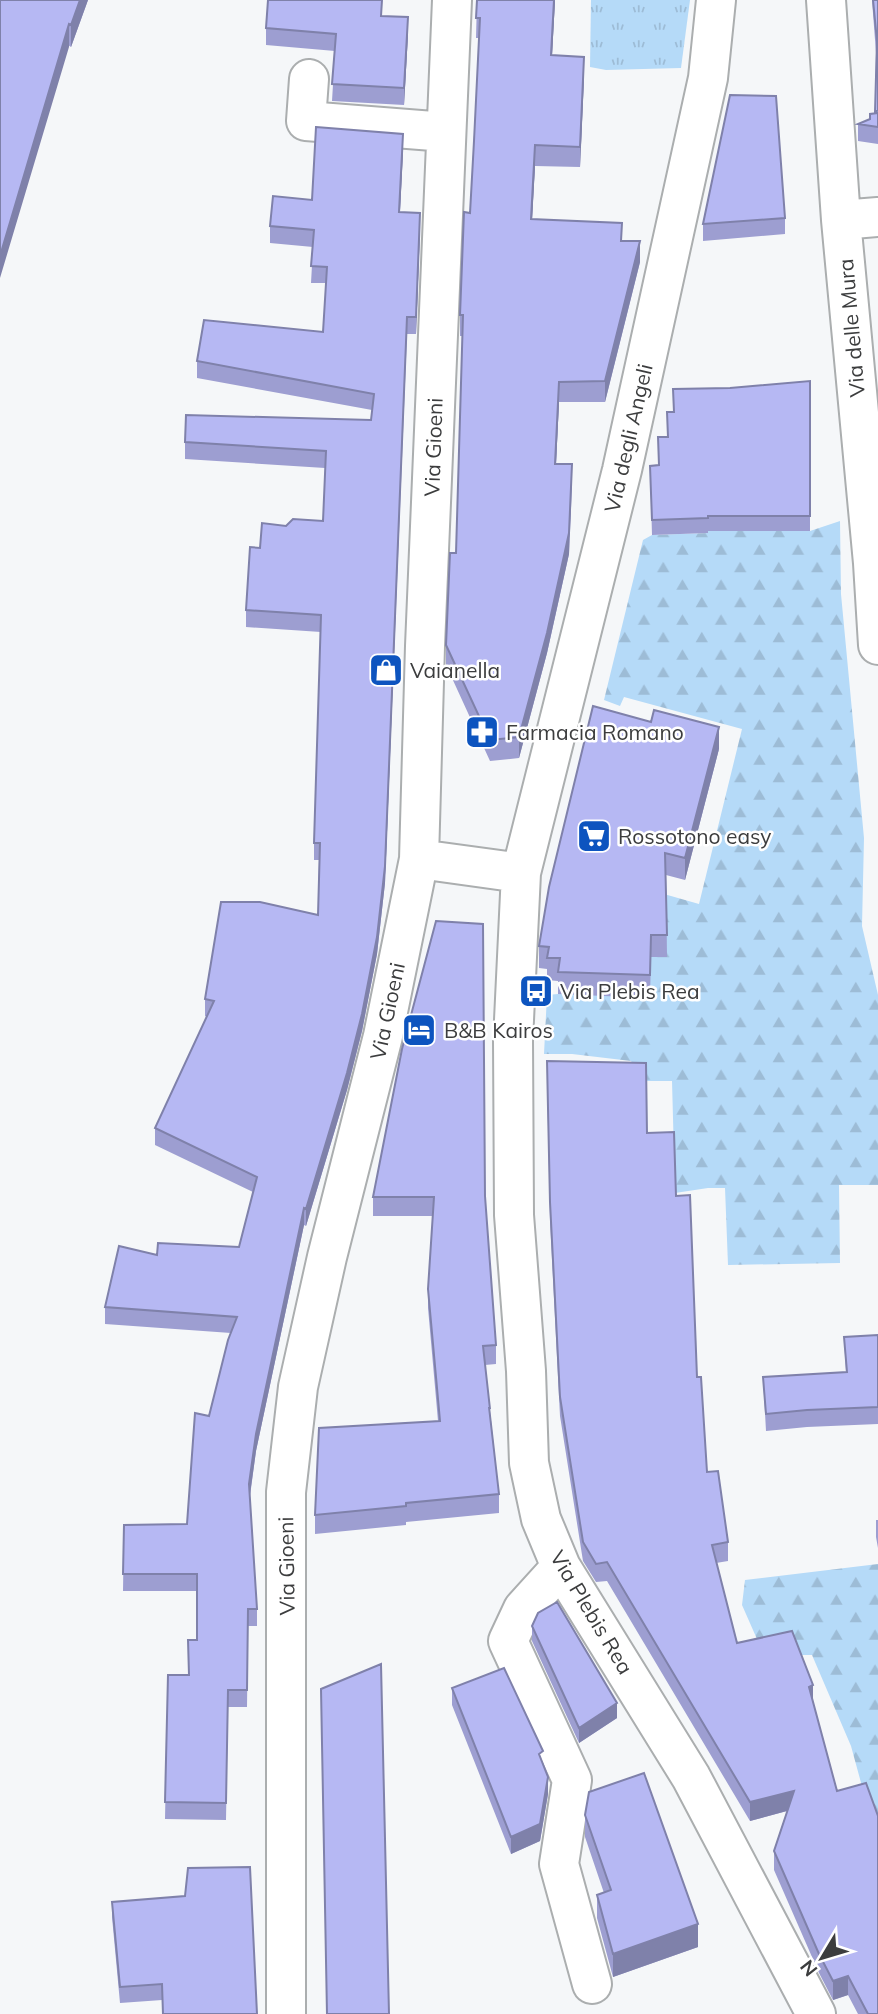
<svg xmlns="http://www.w3.org/2000/svg" width="878" height="2014" font-family="Mulish,sans-serif">
<style>
.grass{fill:url(#grass-tufts)}
.forest{fill:url(#forest-firs)}
.lines{fill:none;stroke-linecap:round;stroke-linejoin:round}
.minor-casing{stroke:#abaeaf;stroke-width:42}
.minor{stroke:#fff;stroke-width:38}
.wall{fill:#9d9ed1}
.shaded-wall{fill:#7f81aa}
.building{fill:#b6b8f3;stroke:#7f81aa;stroke-width:2}
.labels{text-anchor:middle;dominant-baseline:central;stroke-width:5;stroke-linejoin:round;paint-order:stroke}
.street-label{font-size:21px;fill:#3c3d3e;stroke:#fff}
.poi-label{font-size:21px;fill:#3c3d3e;stroke:#fff;text-anchor:start}
</style>
<defs>
<pattern id="grass-tufts" width="24" height="20" patternUnits="userSpaceOnUse" patternTransform="scale(1.75)"><rect width="24" height="20" fill="#b5daf8"/><path d="M3 7l-1-3M5 7V3M7 7l1-3M15 17l-1-3M17 17v-4M19 17l1-3" fill="none" stroke="#9dbcd6"/></pattern>
<pattern id="forest-firs" width="22" height="20" patternUnits="userSpaceOnUse" patternTransform="scale(1.75)"><rect width="22" height="20" fill="#b5daf8"/><path d="M5 1l3.5 6h-7zM16 11l3.5 6h-7z" fill="#9dbcd6"/></pattern>
</defs>
<rect width="100%" height="100%" fill="#f5f7f9"/>
<path class="grass" d="M591,0H690L681,68L606,70L590,67Z"/>
<path class="forest" d="M708,512L810,531L840,521L841,594L864,838L862,926L878,995V1185H839L840,1263L728,1265L725,1188H708L675,1193L672,1081H646L631,1061L572,1054H544L547,995L558,994L651,957L657,892L699,904L742,729L624,697L620,706L604,700L643,540L652,535L708,533Z
M878,1564V1835L866,1801L851,1746L812,1655H764L742,1605L745,1580Z"/>
<g class="lines">
<g class="minor-casing">
<path id="minor" d="M716,0L708,78L622,470L521,873L513,1041L514,1215L526,1371L529,1463L541,1519L561,1567L691,1777L816,2014
M826,0L841,220L873,563L878,645
M309,79L306,121L446,132
M841,220L878,217
M419,859L521,873
M561,1567L523,1609L508,1641L572,1780L559,1864L592,1984
M286,2014V1492L298,1387L327,1257L383,1036L419,859L425,646L452,0"/>
</g>
<use href="#minor" class="minor"/>
</g>
<path class="wall" d="M0,0H88L71,47Z
M477,0H555L552,55L584,77L580,167L535,166L532,219L622,241L640,262L605,402H559L556,464L572,485L569,554L547,653L519,758L490,761L446,665V645L456,553L463,336H460V315L470,213L479,38H476Z
M872,0H878V144L858,141V124L870,119L875,114L876,53Z
M382,16L408,34L404,105L332,101L335,51L266,45V28Z
M403,151L400,212L420,230L416,334H407L385,883L377,954L362,1031L347,1090L306,1226L304,1225L256,1451L250,1496L257,1609V1626H248L247,1707H228L226,1820L165,1819L168,1675H188L197,1640V1591H123L124,1525L187,1524L209,1416L231,1333L105,1324V1307L157,1255L239,1247L253,1192L155,1145V1128L207,1017L205,1016V999L318,915L319,860H314V843L321,632L246,627V610L260,548L286,526L323,521L325,468L185,459V442L371,420L372,410L197,378V361L323,332L326,283H311L313,247L270,243V226L312,200Z
M785,218V234L703,241V224Z
M810,381V531H708V533L652,535L650,466L658,465V437H667V412H673V389L730,388Z
M719,749L685,880L666,875L667,957H651L650,998L558,994V981L547,980V969L539,968V946Z
M547,1080L647,1133L676,1196L707,1472L728,1542V1561L716,1563L737,1643L813,1702L878,2014H858L848,1995L833,2000L819,1973L774,1870V1851L787,1811L750,1821L607,1581L596,1582L583,1561L560,1416L550,1220Z
M485,1196L496,1345V1364L485,1365L499,1494V1513L406,1522V1525L315,1534V1515L438,1421L428,1308V1289L433,1216H373V1197Z
M878,1335V1424L807,1427L766,1431L763,1377L846,1373L844,1337Z
M876,1520H878V1548L876,1537Z
M532,1626L617,1718L579,1743L532,1641Z
M452,1688L543,1763L548,1794L540,1841L511,1854L452,1705Z
M321,1689L389,2014H327Z
M585,1815L698,1947L613,1977L597,1918V1895L604,1893L585,1837Z
M112,1902L257,2014L162,2000L120,2003L112,1917Z"/>
<path class="shaded-wall" d="M80,0H88L71,47V25Z
M554,0H555L551,75V55Z
M408,17V34L404,105V88Z
M69,24V47L0,278V256Z
M584,57V77L580,167V147Z
M403,134V151L399,229V212Z
M535,145V166L531,240V219Z
M420,213V230L416,334V317Z
M640,241V262L605,402V381Z
M407,317L385,883L377,954L362,1031L347,1090L306,1226V1209Z
M559,382V402L555,484V464Z
M572,464L569,554L547,653L519,758V737Z
M719,727V749L685,880V858Z
M304,1208V1225L256,1451L249,1501V1484L256,1434Z
M813,1685V1704L809,1687Z
M617,1703V1718L579,1743V1728Z
M548,1777V1794L540,1841L511,1854V1837Z
M794,1791V1809L750,1821V1802Z
M698,1924V1947L613,1977V1954Z
M848,1976V1995L833,2000V1981Z"/>
<path class="building" d="M0,0H80L71,25L69,24L0,256Z
M268,0H382L381,16L408,17L404,88L332,84L336,34L266,28Z
M477,0H554L551,55L584,57L580,147L535,145L531,219L622,223L621,241H640L605,381L559,382L555,464H572L569,533L547,633L519,737L490,740L446,645L450,553H456L463,315H460L464,212L470,213L474,141L480,18H476Z
M873,0H878V110L875,112L877,41Z
M730,95L776,96L785,218L703,224Z
M878,113V127L858,124L870,119V114Z
M316,127L403,134L399,212L420,213L416,317H407L385,866L377,937L362,1014L347,1073L306,1209L304,1208L256,1434L249,1484L257,1609H248L247,1690H228L226,1803L165,1802L168,1675H189L188,1640H197V1574H123L124,1525L187,1524L195,1413L209,1416L228,1340L237,1317L105,1307L119,1246L157,1255L158,1243L239,1247L257,1177L155,1128L214,1001L205,999L221,902H260L318,915L320,843H314L321,615L246,610L250,547L260,548L262,523L286,526L293,519L323,521L326,451L185,442L186,415L371,420L374,394L197,361L204,320L323,332L327,267L311,266L314,230L270,226L273,196L312,200Z
M810,381V516H708V518L652,520L650,466L659,465L658,437H668L667,412H674L673,389L730,388Z
M593,706L651,722L654,710L719,727L685,858L665,853L667,935H651L650,975L558,972L560,958H547L549,947L539,946L549,887Z
M436,921L483,924L485,1196L496,1345L483,1346L490,1409L489,1407L499,1494L406,1503V1506L315,1515L319,1428L440,1421L428,1289L434,1197H373L402,1049Z
M547,1061L646,1063L647,1133L674,1132L676,1196L690,1195L697,1377H701L707,1472L718,1471L728,1542L712,1545L737,1643L792,1631L813,1685L809,1687L837,1791L866,1783L878,1816V2014H868L848,1976L833,1981L819,1954L774,1851L794,1791L750,1802L607,1562L596,1564L583,1542L560,1397L550,1202Z
M878,1335V1407L807,1410L766,1414L763,1377L847,1372L844,1337Z
M557,1602L617,1703L579,1728L532,1626L538,1613Z
M381,1664L389,2014H327L321,1689Z
M504,1668L543,1751L539,1754L548,1777L540,1824L511,1837L452,1688Z
M644,1773L698,1924L613,1954L597,1895L611,1890L585,1815L589,1792Z
M250,1867L257,2014H163L162,1984L120,1987L112,1902L185,1896L188,1868Z"/>
<defs>
<g id="shop-square" transform="scale(1.75)"><rect x="-9" y="-9" width="18" height="18" rx="4" fill="#0d54bf" stroke="#fff"/><path d="M-5-2.5h2.3a2.7 3.5 0 0 1 5.4 0H5L5.5 6h-11ZM-1.5-2.5h3a1.5 2.3 0 0 0-3 0Z" fill="#fff"/></g>
<g id="pharmacy-square" transform="scale(1.75)"><rect x="-9" y="-9" width="18" height="18" rx="4" fill="#0d54bf" stroke="#fff"/><path d="M-2-6h4v4h4v4h-4v4h-4v-4h-4v-4h4Z" fill="#fff"/></g>
<g id="supermarket-square" transform="scale(1.75)"><rect x="-9" y="-9" width="18" height="18" rx="4" fill="#0d54bf" stroke="#fff"/><path d="M-6-5.5h2.5l.6 2H6L4.5 2H-2.5L-4.4-4H-6ZM-1.5 3.2a1.3 1.3 0 1 0 .1 0ZM3 3.2a1.3 1.3 0 1 0 .1 0Z" fill="#fff"/></g>
<g id="bus-square" transform="scale(1.75)"><rect x="-9" y="-9" width="18" height="18" rx="4" fill="#0d54bf" stroke="#fff"/><path d="M-5-6H5V4H4V6H2V4H-2V6H-4V4H-5ZM-3.5-4V0h7V-4ZM-3.5 1.2v1.5H-2V1.2ZM2 1.2v1.5H3.5V1.2Z" fill="#fff"/></g>
<g id="hotel-square" transform="scale(1.75)"><rect x="-9" y="-9" width="18" height="18" rx="4" fill="#0d54bf" stroke="#fff"/><path d="M-6-4.5h1.5V1H6V5H4.5V3h-9V5H-6ZM-4 0a1.8 1.8 0 1 1 3.6 0ZM.5 0V-2.5h3Q6-2.5 6 0Z" fill="#fff"/></g>
</defs>
<g fill-rule="evenodd">
<use href="#shop-square" x="386" y="670"/>
<use href="#pharmacy-square" x="482" y="732"/>
<use href="#supermarket-square" x="594" y="836"/>
<use href="#bus-square" x="536" y="991"/>
<use href="#hotel-square" x="419" y="1030"/>
</g>
<g class="labels">
<g class="street-label">
<text transform="translate(851 328) rotate(-95)">Via delle Mura</text>
<text transform="translate(628 438) rotate(-77)">Via degli Angeli</text>
<text transform="translate(433 447) rotate(-88)">Via Gioeni</text>
<text transform="translate(387 1011) rotate(-78)">Via Gioeni</text>
<text transform="translate(286 1566) rotate(-91)">Via Gioeni</text>
<text transform="translate(592 1612) rotate(59)">Via Plebis Rea</text>
</g>
<g class="poi-label">
<text x="410" y="670">Vaianella</text>
<text x="506" y="732">Farmacia Romano</text>
<text x="618" y="836">Rossotono easy</text>
<text x="560" y="991">Via Plebis Rea</text>
<text x="444" y="1030">B&amp;B Kairos</text>
</g>
</g>
<g transform="translate(822 1958) rotate(232)" stroke="#ffffff" stroke-width="5" paint-order="stroke">
<path d="M0-5L12 26L0 18L-12 26Z" fill="#3c3d3e"/>
<text y="-10" font-size="19" font-weight="bold" text-anchor="middle" fill="#3c3d3e">N</text>
</g>
</svg>
